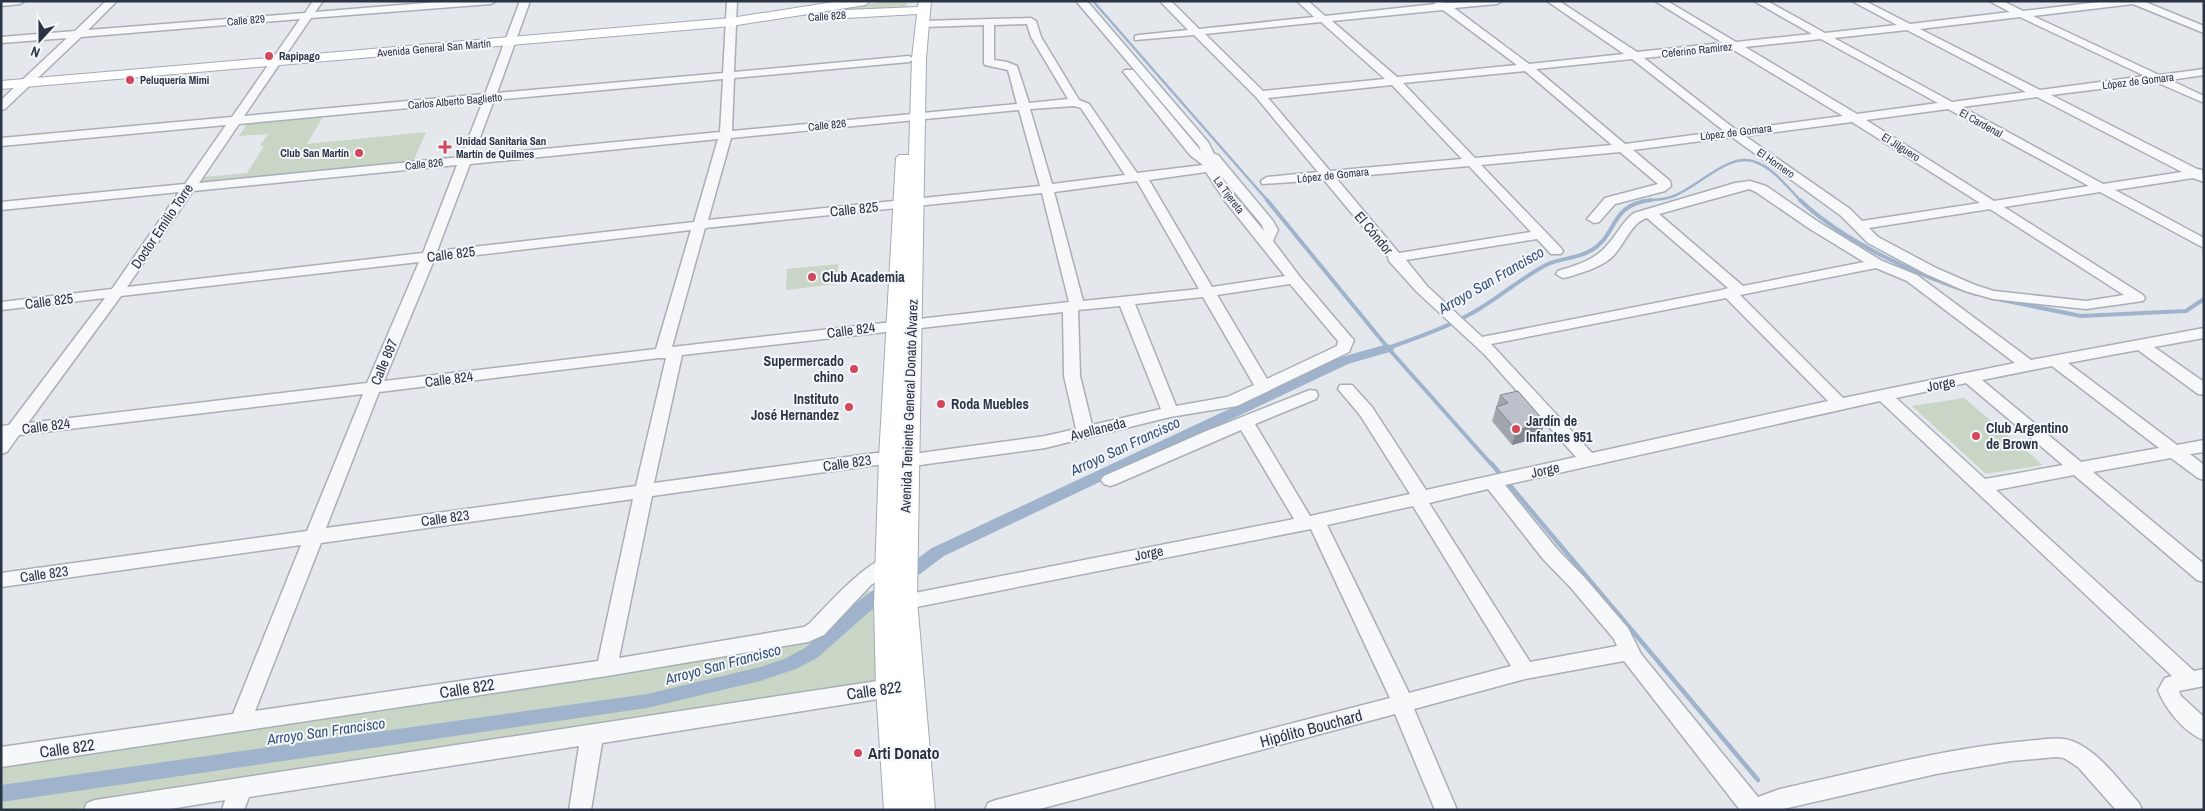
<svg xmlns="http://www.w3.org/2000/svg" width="2205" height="811" font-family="'Archivo Narrow',sans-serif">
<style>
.green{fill:#c9d6c5}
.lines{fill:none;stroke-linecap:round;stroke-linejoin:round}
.stream-far2{stroke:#9fb4cc;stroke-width:2.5}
.stream-far1{stroke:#9fb4cc;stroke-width:4}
.stream{stroke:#9fb4cc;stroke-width:4.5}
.canal{fill:#9fb4cc;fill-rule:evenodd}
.minor-casing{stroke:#a9aeb7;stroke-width:3}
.major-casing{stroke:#a3abb8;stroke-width:2}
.minor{fill:#f7f8fa;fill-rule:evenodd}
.major{fill:#fff;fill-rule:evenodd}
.wall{fill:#a1a5ae}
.shaded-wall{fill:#83868d}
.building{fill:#bbc0ca;stroke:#83868d}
.poi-dot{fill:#d1495b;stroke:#f4f6f9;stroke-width:2}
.labels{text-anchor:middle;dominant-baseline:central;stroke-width:4;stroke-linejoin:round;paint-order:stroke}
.far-street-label{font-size:11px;fill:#2b3445;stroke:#f4f6f9}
.far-poi-label{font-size:11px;font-weight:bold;fill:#2b3445;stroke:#f4f6f9;text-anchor:start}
.street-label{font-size:14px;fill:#2b3445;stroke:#f4f6f9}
.poi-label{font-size:14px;font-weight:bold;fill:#2b3445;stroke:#f4f6f9;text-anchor:start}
.water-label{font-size:15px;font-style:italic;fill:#34527a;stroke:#f4f6f9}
.near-street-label{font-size:16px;fill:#2b3445;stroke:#f4f6f9}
.near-poi-label{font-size:16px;font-weight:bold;fill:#2b3445;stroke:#f4f6f9;text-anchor:start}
</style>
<rect width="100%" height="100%" fill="#e4e7ec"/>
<path class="green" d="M886,1H908L905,9L791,17Z
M324,115L307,144L426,132L413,162L200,183L204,177L247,173L264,146H260L268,134L239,136L248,122Z
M838,264V284L786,290L787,269Z
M1964,398L2043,465L1986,474L1912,406Z
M879,590V682L67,810H1V766L795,644L862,592Z"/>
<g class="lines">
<path class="stream-far2" d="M1093,1L1268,201
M1641,201C1650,200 1662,200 1671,197C1698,189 1729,149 1758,163C1775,170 1788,188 1801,201"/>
<path class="stream-far1" d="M1267,200L1388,348L1492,465
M1800,200C1844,242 1918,276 1976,294
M1992,298L2081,316L2186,311L2204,299
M1388,348C1419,337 1451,326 1479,309C1502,295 1523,277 1546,265C1560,258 1576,259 1590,251C1619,235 1608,205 1651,200"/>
<path class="stream" d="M1491,463L1758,780"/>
<path class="canal" d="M1388,344L1394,348L1393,351L1348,364L944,556L869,612L817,658L796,669L760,681L647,708L1,802V785L647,694L760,667L784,659L805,648L857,602L932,548L1338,358Z"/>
<g class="minor-casing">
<path id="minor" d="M1,1H25L20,4L1,6Z
M106,1H117L88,30L305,13L313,1H323L315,12L450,1H496L491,4L311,18L244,116L485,94L520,1H530L497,93L723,73L727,1H737L734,72L909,56L914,59L909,62L734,78L732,131L1017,104L1008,70L985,65L984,63V25L922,27L917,24L922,21L1031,18L1036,21L1041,37L1079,100L1089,104L1137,173L1203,165L1190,155L1125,74L1123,72L1125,70H1133L1201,151L1199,146L1076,1H1087L1208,142L1214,154L1218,155L1273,221L1278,230L1273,241L1300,277L1351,337L1354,340L1349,352L1237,406L1170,417L1045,448L920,465H876L652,496L619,658L804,627L810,623C827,606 876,548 901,556L903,561L901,566L871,585L824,635L808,642L607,676L1,767V747L233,714L301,545L1,587V573L307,531L363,394L19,435L7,452L1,454V426L9,425L105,298L1,310V302L112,289L179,192L1,210V202L185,184L226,125L1,146V138L232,117L300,19L81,37L5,109L1,110V100L67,38L1,43V37L75,31ZM1027,24L1031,37L1068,99L1029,103L1017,66L1007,62L994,60V25ZM723,79L720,132L473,156L494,100ZM483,101L461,157L199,183L239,124ZM1074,106L1081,108L1125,175L1052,184L1030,109ZM1019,110L1040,186L708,220L731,138ZM718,139L694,222L437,251L470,164ZM457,165L423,253L127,287L193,191ZM1217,171L1262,225L1264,231L1235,196ZM1206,172L1225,201L1285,276L1212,287L1149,180ZM1137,181L1199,289L1083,301L1054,192ZM1042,193L1069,302L672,347L705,228ZM691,230L656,349L384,381L434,260ZM419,262L367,383L28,423L121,296ZM1290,284L1338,341L1337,346L1267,379L1217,295ZM1203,297L1254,385L1227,397L1176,406L1135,304ZM1120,306L1161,409L1092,425L1080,376L1078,310ZM1063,312L1064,376L1076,429L1045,436L920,453H876L654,483L682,355ZM659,358H666L636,486L326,528L379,392ZM633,499L598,661L255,711L321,543Z
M1160,1H1171L1199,29L1314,17L1297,1H1308L1325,16L1436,4L1433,1L1447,3L1502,1L1497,4L1454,8L1529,64L1624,54L1547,1H1559L1637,52L1723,43L1655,1H1667L1736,42L1812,34L1754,1H1767L1825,33L1897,25L1852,1H1865L1910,24L2010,12L1989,1H2003L2023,11L2107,1H2143L2204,26V33L2133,4L2033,16L2159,75L2204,69V75L2170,80L2204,96V103L2156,82L2051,95L2197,169L2202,170L2204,182L2193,178L2115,190L2204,238V248L2100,192L2004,207L2143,295L2145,298L2143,301L2086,309L1993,299L1965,291L1926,274L1868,243L1840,215L1732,137L1633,150L1670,181L1671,186L1665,191L1615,204L1599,222L1594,223L1587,219L1605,198L1658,184L1620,152L1481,165L1561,248L1563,251L1561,254H1551L1537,239L1406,260L1427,286L1482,337L1722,290L1728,288L1647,218C1630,223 1624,247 1611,258C1599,268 1583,272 1568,277L1563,278L1556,274L1558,271C1577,265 1596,260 1609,243C1618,233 1623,221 1634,213L1735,183L1750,181L1766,186L1820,223L1882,261L1917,275L2031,360L2204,328V338L2154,347L2204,382V395L2198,394L2138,350L2068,363L2177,445L2204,440V452L2190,454L2204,465V480L2198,478L2171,458L2093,472L2204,564V582L2197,580L2074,475L1996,490L2194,671L2204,669V686L2179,691L2181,696L2204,717V740C2184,733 2165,708 2158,690L2165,678L2172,676L1880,401L1505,485L1557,549L1585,578L1628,628L1641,654L1758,797L1780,789C1862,771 1944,748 2027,741C2042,740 2058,736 2072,741C2100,752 2119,781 2139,803L2142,810H2116L2078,767L2064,758L2056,757L2011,761L1936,774L1779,810H1740L1624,661L1525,679L1414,709L1457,810H1435L1395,714L1036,810H985L988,803L996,800L1390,698L1311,529L896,611L889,608L886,603L889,598L1294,519L1241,430L1116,484L1110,486L1104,484L1101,480L1104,476L1204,432L1310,390L1316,391L1318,395L1316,399L1255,424L1310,516L1410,494L1360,415L1338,389L1340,385H1352L1372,407L1426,490L1576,457L1484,354L1417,292L1389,261L1388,257L1324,180L1262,184L1261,181L1267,177L1318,172L1256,97L1194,35L1135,40V36L1139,35L1188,30ZM1443,10L1517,65L1397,77L1332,21ZM2020,17L2145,76L2040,90L1920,29ZM1321,22L1385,79L1263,91L1205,34ZM1907,30L2026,92L1952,102L1834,38ZM1821,39L1938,103L1857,114L1745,47ZM1732,49L1843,116L1736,130L1644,58ZM1632,59L1724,131L1625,144L1536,69ZM1525,71L1612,145L1475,158L1403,83ZM1392,85L1462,159L1330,171L1268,98ZM2037,97L2182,172L2103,184L1962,107ZM1948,109L2089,186L1994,201L1866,120ZM1852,122L1980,203L1862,221L1850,209L1745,136ZM1469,166L1531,232L1399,253L1336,178ZM1749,189L1756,192L1810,229L1864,262L1743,286L1659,214ZM1990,209L2124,295L2086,301L1994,291L1975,285L1936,268L1878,237L1869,228ZM1876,268L1907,281L2015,363L1843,398L1740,295ZM1726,298L1828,401L1592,453L1491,344ZM2052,366L2159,448L2081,462L1982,380ZM1966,383L2063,465L1985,479L1896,398ZM1488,489L1543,559L1571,588L1614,639L1617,646L1530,662L1429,503ZM1413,506L1511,666L1409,693L1327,525Z
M897,678L904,681L907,687L904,693L897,696L602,743L591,810H569L579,746L249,797L244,810H222L225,800L164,810H84L87,803L95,800Z"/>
</g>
<g class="major-casing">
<path id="major" d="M840,1H871L865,5L731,26L1,89V81L731,18Z
M919,1H931L926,58L917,600L935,810H884L876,688L874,605L879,458L896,158L899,155H909L912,58L917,14L846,18L840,14L846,10L918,7Z"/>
</g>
<use href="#minor" class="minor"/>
<use href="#major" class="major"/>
</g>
<path class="wall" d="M1500,395L1540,437L1512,445L1492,421Z"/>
<path class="shaded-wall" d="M1545,422L1540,437L1512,445L1516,430Z"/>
<path class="building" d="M1518,391L1545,422L1516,430L1496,407L1508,403L1500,395Z"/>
<g class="poi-dot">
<circle cx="269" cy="56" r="5"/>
<circle cx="130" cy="80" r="5"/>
<path d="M442.5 139.5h5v5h5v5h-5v5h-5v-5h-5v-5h5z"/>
<circle cx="359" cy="153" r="5"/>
<circle cx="812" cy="277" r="5"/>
<circle cx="854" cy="369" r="5"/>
<circle cx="941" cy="404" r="5"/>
<circle cx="849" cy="407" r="5"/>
<circle cx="1516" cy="429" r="5"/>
<circle cx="1976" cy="436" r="5"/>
<circle cx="858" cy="753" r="5"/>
</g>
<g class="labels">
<g class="far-street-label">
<text transform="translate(827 16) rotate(-4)">Calle 828</text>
<text transform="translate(246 20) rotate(-5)">Calle 829</text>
<text transform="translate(434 48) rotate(-5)">Avenida General San Martín</text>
<text transform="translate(1697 50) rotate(-6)">Ceferino Ramírez</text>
<text transform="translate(2138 81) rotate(-7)">López de Gomara</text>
<text transform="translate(455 101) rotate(-5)">Carlos Alberto Baglietto</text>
<text transform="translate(1981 123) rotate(29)">El Cardenal</text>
<text transform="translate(827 125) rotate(-6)">Calle 826</text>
<text transform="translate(1736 132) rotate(-7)">López de Gomara</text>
<text transform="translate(1901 147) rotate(32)">El Jilguero</text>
<text transform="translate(1776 163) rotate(35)">El Hornero</text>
<text transform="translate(424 164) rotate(-6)">Calle 826</text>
<text transform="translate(1333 175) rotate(-6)">López de Gomara</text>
<text transform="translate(1229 195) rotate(53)">La Tijereta</text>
</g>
<g class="far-poi-label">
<text x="279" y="56">Rapipago</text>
<text x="140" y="80">Peluquería Mimi</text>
<text x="456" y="141">Unidad Sanitaria San<tspan x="456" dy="13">Martín de Quilmes</tspan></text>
<text x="349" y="153" text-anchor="end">Club San Martín</text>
</g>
<g class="street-label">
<text transform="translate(854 209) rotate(-6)">Calle 825</text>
<text transform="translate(162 226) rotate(-56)">Doctor Emilio Torre</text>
<text transform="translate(1374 233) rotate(50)">El Cóndor</text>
<text transform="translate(451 254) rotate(-7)">Calle 825</text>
<text transform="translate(49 301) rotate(-7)">Calle 825</text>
<text transform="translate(851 330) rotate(-7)">Calle 824</text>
<text transform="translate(384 362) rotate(-67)">Calle 897</text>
<text transform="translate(449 379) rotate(-7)">Calle 824</text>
<text transform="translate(1941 384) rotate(-11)">Jorge</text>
<text transform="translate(909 406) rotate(-88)">Avenida Teniente General Donato Álvarez</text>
<text transform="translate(46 426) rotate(-7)">Calle 824</text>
<text transform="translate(1098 429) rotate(-14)">Avellaneda</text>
<text transform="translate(847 463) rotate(-8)">Calle 823</text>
<text transform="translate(1545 470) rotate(-13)">Jorge</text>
<text transform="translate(445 518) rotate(-8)">Calle 823</text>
<text transform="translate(1149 553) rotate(-11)">Jorge</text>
<text transform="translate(44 574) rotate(-8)">Calle 823</text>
</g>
<g class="poi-label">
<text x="822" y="277">Club Academia</text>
<text x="844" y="361" text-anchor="end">Supermercado<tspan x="844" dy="16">chino</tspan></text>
<text x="839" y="399" text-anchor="end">Instituto<tspan x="839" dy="16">José Hernandez</tspan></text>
<text x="951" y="404">Roda Muebles</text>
<text x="1526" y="421">Jardín de<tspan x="1526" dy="16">Infantes 951</tspan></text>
<text x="1986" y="428">Club Argentino<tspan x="1986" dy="16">de Brown</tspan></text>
</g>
<g class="water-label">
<text transform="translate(1491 280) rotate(-30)">Arroyo San Francisco</text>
<text transform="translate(1125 446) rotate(-25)">Arroyo San Francisco</text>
<text transform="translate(723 664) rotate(-15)">Arroyo San Francisco</text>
<text transform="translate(326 731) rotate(-8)">Arroyo San Francisco</text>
</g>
<g class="near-street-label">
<text transform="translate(467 688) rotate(-9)">Calle 822</text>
<text transform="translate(874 690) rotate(-8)">Calle 822</text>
<text transform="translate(1311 728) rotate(-15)">Hipólito Bouchard</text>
<text transform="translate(67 748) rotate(-8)">Calle 822</text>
</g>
<g class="near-poi-label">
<text x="868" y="753">Arti Donato</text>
</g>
</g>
<rect width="2205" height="811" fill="none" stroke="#2b3445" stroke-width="5"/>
<g transform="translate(40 40) rotate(201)" stroke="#f4f6f9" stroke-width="4" paint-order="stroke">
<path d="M0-4L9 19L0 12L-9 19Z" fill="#2b3445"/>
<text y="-8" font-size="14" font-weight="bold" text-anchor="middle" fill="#2b3445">N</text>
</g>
</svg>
